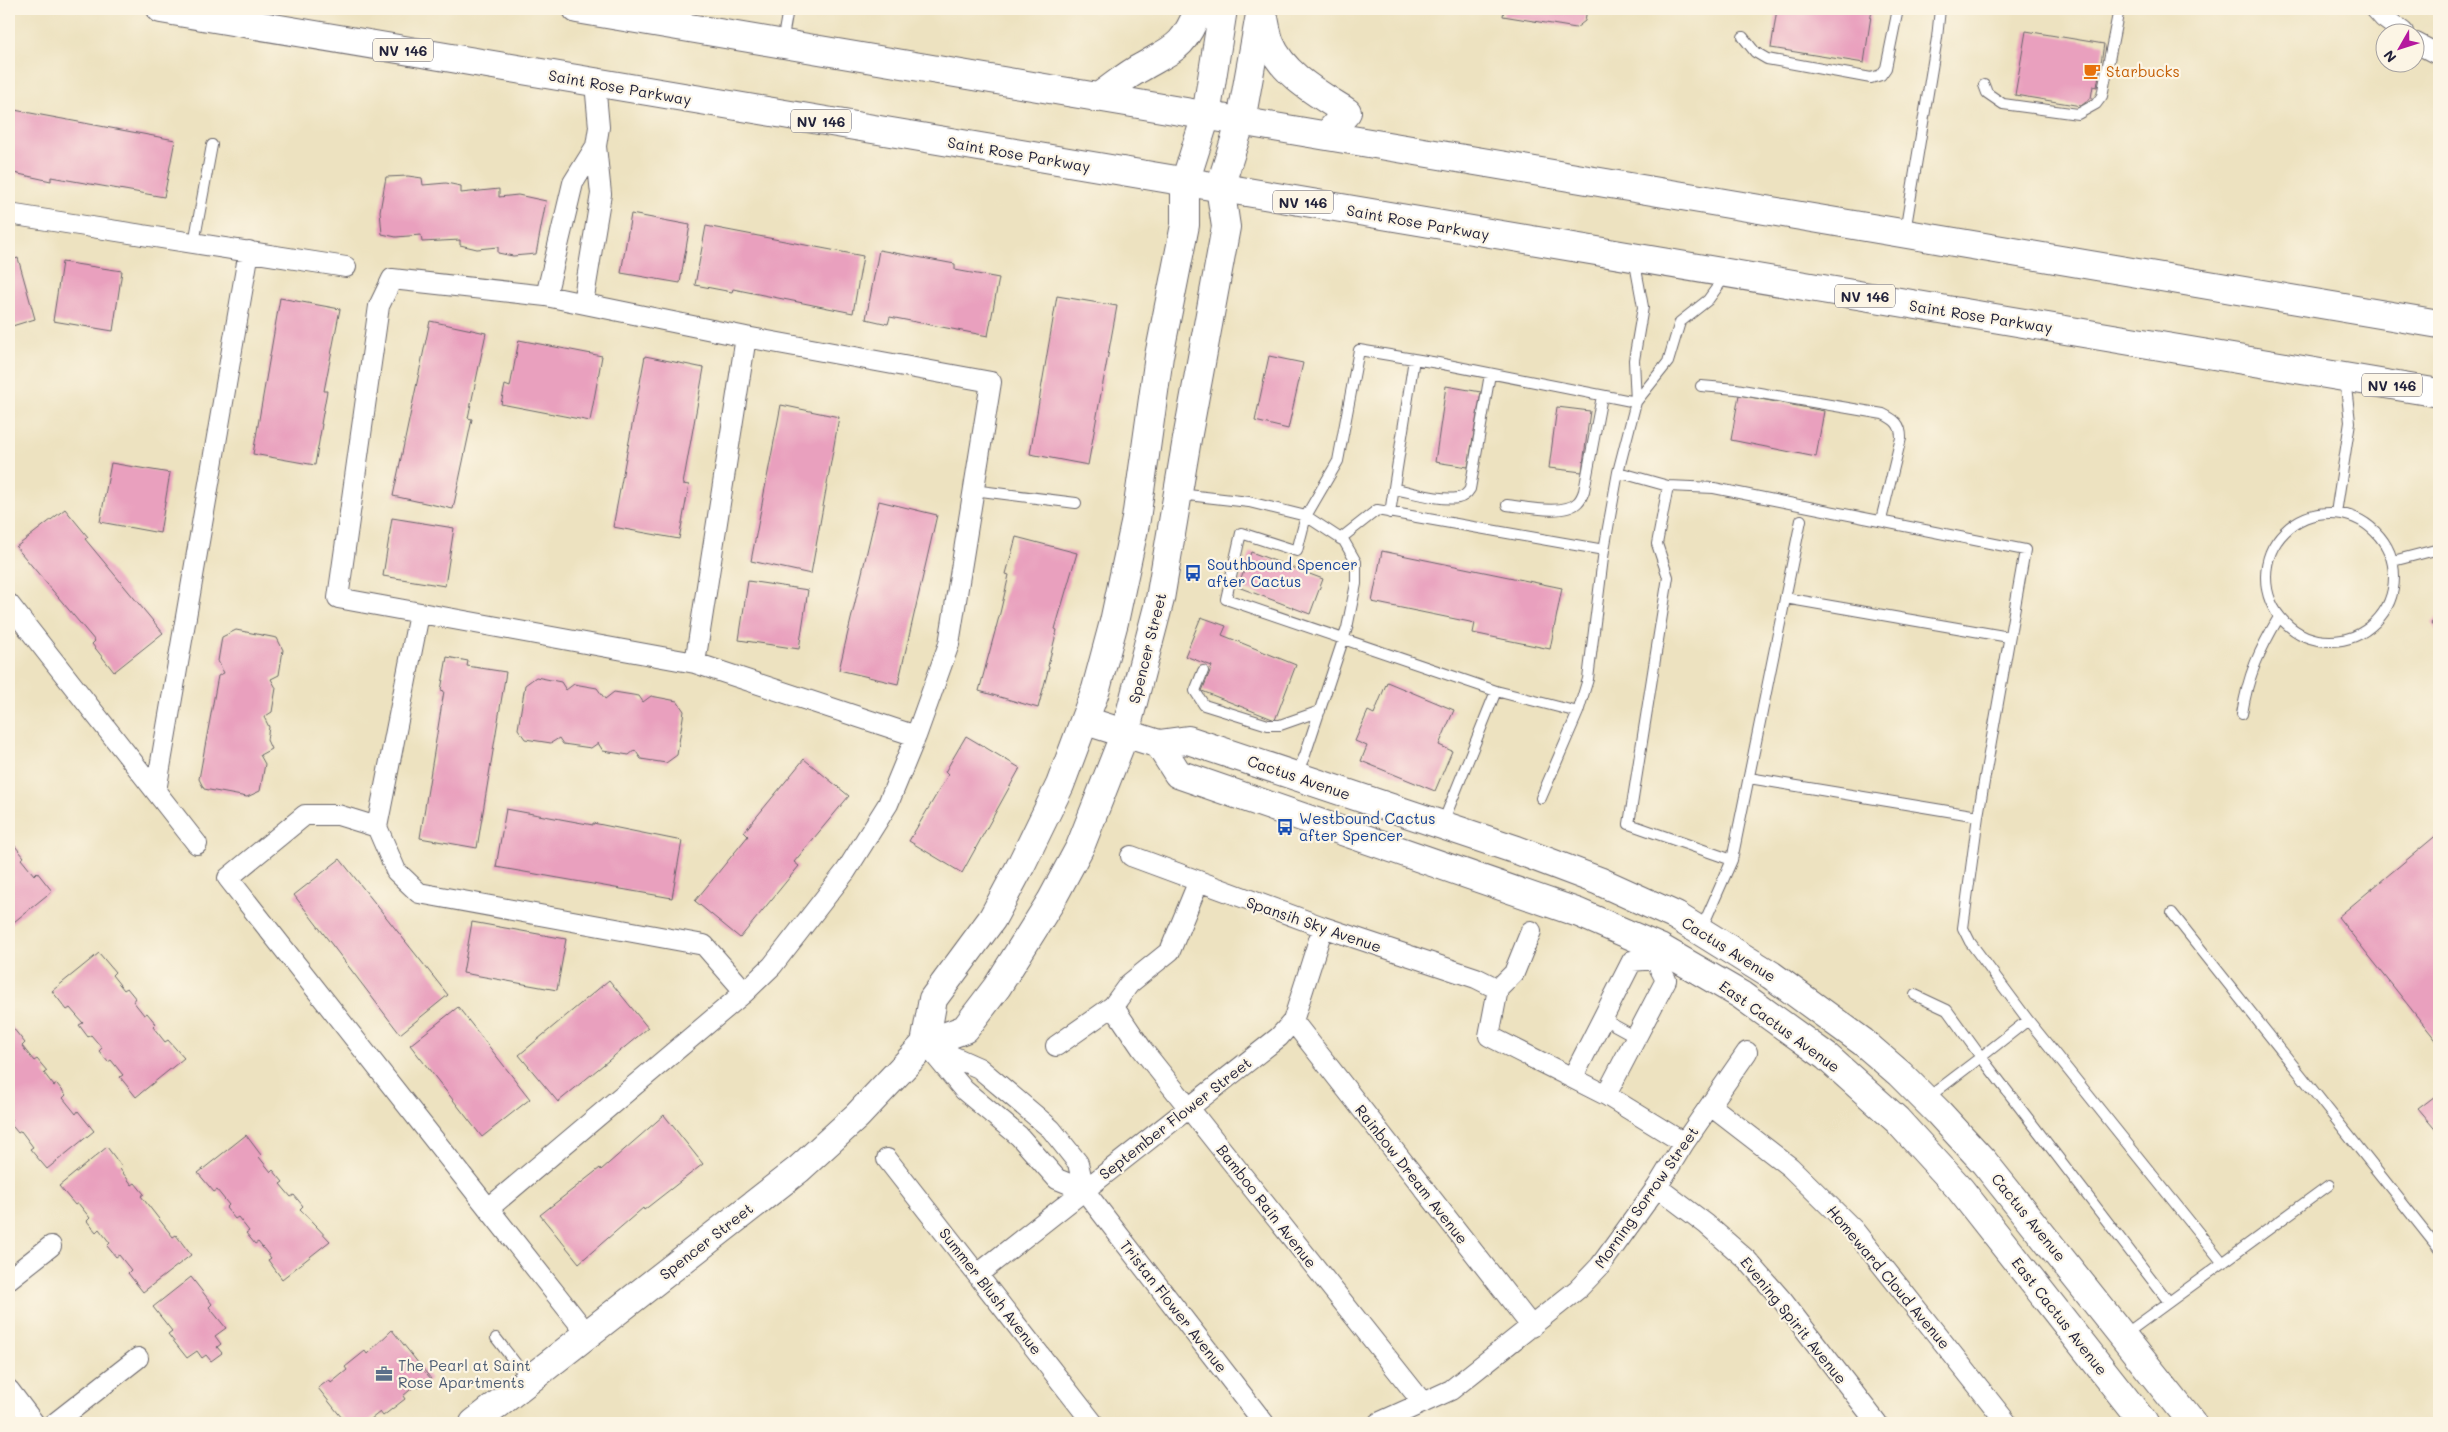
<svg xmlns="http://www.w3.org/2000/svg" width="2448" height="1432" font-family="Mali,sans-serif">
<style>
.building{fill:#e9a0be}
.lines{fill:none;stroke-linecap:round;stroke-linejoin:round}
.lane-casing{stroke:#69656a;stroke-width:12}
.street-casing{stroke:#69656a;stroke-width:22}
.secondary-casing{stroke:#69656a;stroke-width:30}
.highway-casing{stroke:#69656a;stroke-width:30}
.lane{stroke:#fff;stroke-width:10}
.street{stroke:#fff;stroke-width:20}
.secondary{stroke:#fff;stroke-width:28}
.highway{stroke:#fff;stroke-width:28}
.labels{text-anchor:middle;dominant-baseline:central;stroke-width:4.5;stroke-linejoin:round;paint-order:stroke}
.shield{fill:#fcf5e5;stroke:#63616e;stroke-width:1}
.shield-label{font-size:14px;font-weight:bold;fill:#22223b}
.food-label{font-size:15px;fill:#c56008;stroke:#fcf5e5;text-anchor:start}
.street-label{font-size:15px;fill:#22223b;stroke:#fcf5e5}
.transit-label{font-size:15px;fill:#164399;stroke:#fcf5e5;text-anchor:start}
.service-label{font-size:15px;fill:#4e5e75;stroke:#fcf5e5;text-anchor:start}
</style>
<rect width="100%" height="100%" fill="#fcf5e5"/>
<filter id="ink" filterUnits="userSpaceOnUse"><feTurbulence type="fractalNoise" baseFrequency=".02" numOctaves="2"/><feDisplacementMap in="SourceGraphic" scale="10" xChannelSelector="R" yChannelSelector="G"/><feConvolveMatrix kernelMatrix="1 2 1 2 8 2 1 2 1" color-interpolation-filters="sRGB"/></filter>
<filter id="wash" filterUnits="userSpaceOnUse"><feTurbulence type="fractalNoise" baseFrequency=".0096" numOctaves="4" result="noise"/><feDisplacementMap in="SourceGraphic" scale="20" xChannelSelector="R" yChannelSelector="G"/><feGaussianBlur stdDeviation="1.12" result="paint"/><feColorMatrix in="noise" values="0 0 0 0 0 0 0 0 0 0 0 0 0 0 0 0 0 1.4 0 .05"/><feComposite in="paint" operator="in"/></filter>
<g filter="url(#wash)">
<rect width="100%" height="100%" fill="#ede2c0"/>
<g id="blocks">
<path class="building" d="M1504,9H1587L1585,21L1576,28L1503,16Z
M1777,9H1872L1864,63L1771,48Z
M2026,31L2104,44L2097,87L2093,86L2091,98L2081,106L2015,95Z
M9,109L175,140L164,197L51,177V181L9,172Z
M408,176L422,178L423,185L446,183L461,186V193L499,189V197L518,195L546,201L536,254L513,256L498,253V247L477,249L460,245V240L422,242L421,235L396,237L382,234L380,211L386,177Z
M631,214L690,225L680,283L621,273Z
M706,226L863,256L853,313L733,289L732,292L695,285Z
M879,250L955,264V270L999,278L988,336L890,317L888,324L866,319Z
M18,258L35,319L9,327V261Z
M62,262L122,271L113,331L53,321Z
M1057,296L1117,306L1088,465L1030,454Z
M280,298L340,309L324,391H327L321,424H322L315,465L253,454Z
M430,321L486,333L468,418L472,419L453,509L393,496Z
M519,340L602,356L590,421L501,404L505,385L510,387Z
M645,356L704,368L683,484L689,485L679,539L613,527Z
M1269,356L1303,363L1288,429L1255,421Z
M1446,386L1481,392L1468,467L1435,462Z
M1739,395L1824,411L1816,457L1731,440Z
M781,405L839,417L811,574L751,561Z
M1557,407L1590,411L1582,472L1549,468Z
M111,463L170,473L160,533L100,522Z
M879,501L937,515L898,684L839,670Z
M65,509L88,537L85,539L163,633L114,672L92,644L95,641L16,547Z
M392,518L454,528L445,586L383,576Z
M1016,537L1077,553L1055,629L1057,630L1048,666L1049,667L1038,708L979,691L1000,613L1009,575L1006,574Z
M1382,551L1562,588L1550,649L1473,633L1475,623L1372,602Z
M1251,552L1323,579L1310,614L1238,587Z
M748,581L808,590L799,649L739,640Z
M2439,616V633L2431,623Z
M1201,617L1226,626L1222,635L1296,665L1275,720L1202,691L1212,666L1185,656Z
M236,630L277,638L283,650L279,675L271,679L276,688L272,712L264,717L269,727L267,740L271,749L260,755L265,764L260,791L247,797L204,789L199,779L218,676L224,673L218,661L222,637Z
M447,657L468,661L467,666L506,672L477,848L420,838L444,691L441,690Z
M536,677L561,682L566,690L574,684L597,688L605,699L614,692L639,696L643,702L651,696L677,701L684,711L677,755L666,763L641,759L635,750L629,755L603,751L598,743L591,748L563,744L559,738L551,743L525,739L518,729L525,685Z
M1387,682L1454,710L1439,745L1452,751L1435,791L1361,761L1367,746L1355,741L1368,711L1374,714Z
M966,736L1020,768L962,873L909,841L948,775L945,772Z
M804,759L849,796L794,862L799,866L740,938L695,901L748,836L744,832Z
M506,809L593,825V823L682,841L672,898L496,867Z
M2439,833V1044L2338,917Z
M9,842L13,847L15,846L24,857L21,859L34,875L37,872L52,891L9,926Z
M340,859L448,995L400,1034L294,895Z
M472,922L566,939L557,990L463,973Z
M99,953L115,972L112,975L124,990L127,988L136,999L133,1001L144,1015L147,1013L156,1024L153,1027L165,1042L168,1040L184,1058L136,1097L120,1077L123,1075L111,1060L108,1062L99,1051L102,1048L91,1035L88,1037L79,1025L83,1023L70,1008L67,1010L52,991Z
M609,980L648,1028L558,1102L519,1055Z
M458,1007L530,1099L482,1137L410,1045Z
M9,1023L25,1043L22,1046L34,1061L37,1059L47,1071L44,1073L54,1086L57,1084L66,1095L63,1098L76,1114L78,1111L94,1131L47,1169L30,1149L33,1147L21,1131L18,1133L9,1122L12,1120L9,1115Z
M2439,1093V1134L2418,1109Z
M664,1115L703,1164L644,1210L643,1208L579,1263L540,1215L600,1168L601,1170Z
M246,1135L261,1155L259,1157L271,1172L273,1170L283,1182L280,1184L291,1197L294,1195L303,1206L300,1209L330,1241L282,1279L268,1260L271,1258L258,1242L255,1244L246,1233L249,1231L238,1217L235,1219L226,1208L229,1205L217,1190L214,1192L198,1173Z
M107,1147L122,1167L120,1169L132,1185L135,1183L144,1194L141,1196L173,1237L176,1235L191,1255L143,1292L128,1273L131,1270L119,1255L116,1257L107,1246L110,1243L99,1229L96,1232L87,1221L90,1218L78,1203L75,1205L59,1186Z
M191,1277L212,1304L209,1307L226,1328L215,1336L221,1344L217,1347L222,1353L211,1361L206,1355L202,1358L197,1351L187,1358L168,1334L172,1331L153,1307Z
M392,1330L431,1379L419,1388L416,1385L403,1396L405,1399L383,1416L380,1412L366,1423H346L318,1388L329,1380L331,1383L347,1370L345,1367L365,1351L367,1354Z"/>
</g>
</g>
<g filter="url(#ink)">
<use href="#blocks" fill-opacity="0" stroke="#69656a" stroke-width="1"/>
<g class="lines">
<g class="lane-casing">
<path id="lane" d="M1743,37L1755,52L1767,59L1871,78L1881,75L1886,68L1898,9
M782,43L788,9
M1984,85L1987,93L2003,104L2078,114L2096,104L2102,96L2119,9
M1905,232L1937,38L1940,9
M194,243L212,145
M1701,386L1736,389L1883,414C1895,420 1901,424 1901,438L1881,520
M1636,402L1668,362L1680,322L1708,300L1726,275
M1618,472L1668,486L1657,544L1668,577L1629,824L1732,860
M1668,486L1714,488L2025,550L1978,816L1963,928L1970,942L2028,1020
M1394,489C1412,492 1440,501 1458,498C1464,497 1467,494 1470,489L1490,374
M973,490L1076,503
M1179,494L1249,502L1306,516L1344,541L1356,562V584L1347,628L1305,755L1296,775
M1507,505C1525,507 1565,516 1578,502C1581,499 1583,494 1584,491L1602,396
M2266 577a64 64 0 1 1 128 0a64 64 0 1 1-128 0Z
M1390,513L1414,359
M2336,513L2350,422L2345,378
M1340,539L1377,510L1604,550
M2393,561L2439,549
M1785,598L2009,637
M1203,671L1195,691L1204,705L1268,725H1280L1320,711
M1578,712L1588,679L1604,550L1618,472L1636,402L1634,360L1643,307L1634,258
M2242,714C2248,675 2259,651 2279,617
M1749,778L1978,816
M1541,798L1578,712L1496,691L1226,599L1241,533L1297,551L1306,516L1338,461L1359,350L1438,363L1636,402
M1442,825L1496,691
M2172,913L2439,1249
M1701,930L1732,860L1801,520
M1915,995L1947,1010L1981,1057L1926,1099
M1603,1019L1636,1037
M2169,1302L1981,1057L2028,1020L2223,1263
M2124,1335L2329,1185
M496,1338L528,1379"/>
</g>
<g class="street-casing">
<path id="street" d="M2376,9L2384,18L2403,32
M2416,43L2439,55
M9,214L346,267
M392,279L546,296L746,337L695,663L338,598L379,306Z
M546,296L573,183L596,146
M583,303L601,194L596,146L599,127L595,83
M9,604L197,844
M695,663L916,736
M156,791L249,251
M377,827L419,614
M1131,856L1323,927L1476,978L1498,989
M1531,931L1514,973L1498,989L1489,1036L1606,1095L1684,1143
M1113,1006L1142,1049L1423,1403
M1293,1021L1532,1327
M925,1044L979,1068L1037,1117L1051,1129L1078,1163L1084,1190L1264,1423
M1056,1046L1113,1006L1129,984L1170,951L1198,883
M929,1048L964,1090L1019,1136L1057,1179L1084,1190
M1573,1077L1632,961L1655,959
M1606,1095L1666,980L1655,959
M1711,1106L1790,1167L1854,1230L2007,1423
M887,1159L1093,1423
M1657,1187L1706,1224L1747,1260L1782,1300L1877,1423
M489,1208L745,992L772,966L846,871L888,804L916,736L949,644L991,382L746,337
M978,1274L1279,1037L1293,1021L1323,927
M9,1279L51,1246
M588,1335L228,878L305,815H338L377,827L396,871L419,893L704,945L745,992
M9,1390L34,1423
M55,1423L138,1358
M1378,1423L1451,1390L1578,1289L1600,1266L1657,1187L1684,1143L1747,1052"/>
</g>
<g class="secondary-casing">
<path id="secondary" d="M1086,721L1159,744L1188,740L1517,850L1599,881L1676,916L1771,975L1863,1042L1900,1074L1939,1113L1984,1162L2192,1423
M1159,744L1178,774L1579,913L1660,948L1741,995L1827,1057L1897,1120L1960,1189L2144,1423
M925,1044L933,999L992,919L1022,863L1060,785L1096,689L1114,622L1136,519L1159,356L1185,225V182L1206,116L1223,9
M474,1423L799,1169L857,1116L925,1044L965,1029L997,987L1051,901L1080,847L1125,733L1160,599L1187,439L1226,227L1220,187L1241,121L1261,9"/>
</g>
<g class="highway-casing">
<path id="highway" d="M161,9L2439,393
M577,9L2439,324
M1262,9C1265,20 1266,32 1270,43C1283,75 1319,94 1347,112L1327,135
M1097,98C1112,88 1126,75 1142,67C1176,47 1183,48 1199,9"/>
</g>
<use href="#lane" class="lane"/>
<use href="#street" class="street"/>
<use href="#secondary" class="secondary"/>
<use href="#highway" class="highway"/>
</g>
</g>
<defs>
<g id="cafe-bare" transform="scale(1.35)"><path d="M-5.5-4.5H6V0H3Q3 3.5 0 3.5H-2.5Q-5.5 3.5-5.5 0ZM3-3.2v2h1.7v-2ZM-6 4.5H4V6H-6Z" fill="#e8710a" stroke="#fcf5e5" stroke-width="2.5" paint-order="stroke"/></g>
<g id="bus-bare" transform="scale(1.35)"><path d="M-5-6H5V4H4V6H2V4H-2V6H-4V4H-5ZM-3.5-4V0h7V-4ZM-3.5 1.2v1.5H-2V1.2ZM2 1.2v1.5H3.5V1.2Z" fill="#1a4fb4" stroke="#fcf5e5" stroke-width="2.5" paint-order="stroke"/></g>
<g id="office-bare" transform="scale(1.35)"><path d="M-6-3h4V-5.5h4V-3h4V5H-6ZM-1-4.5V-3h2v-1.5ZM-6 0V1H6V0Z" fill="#5c6f8a" stroke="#fcf5e5" stroke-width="2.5" paint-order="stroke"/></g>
</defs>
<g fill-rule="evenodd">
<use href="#cafe-bare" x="2092" y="71"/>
<use href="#bus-bare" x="1193" y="573"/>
<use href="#bus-bare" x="1285" y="827"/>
<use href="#office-bare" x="384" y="1374"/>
</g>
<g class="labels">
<g class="shield">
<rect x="373" y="38.5" width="60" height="23" rx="4"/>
<rect x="791" y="109.5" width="60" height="23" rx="4"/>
<rect x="1273" y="190.5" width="60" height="23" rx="4"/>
<rect x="1835" y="284.5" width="60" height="23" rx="4"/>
<rect x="2362" y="373.5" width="60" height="23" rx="4"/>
</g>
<g class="shield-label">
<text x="403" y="50">NV 146</text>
<text x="821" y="121">NV 146</text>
<text x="1303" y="202">NV 146</text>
<text x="1865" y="296">NV 146</text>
<text x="2392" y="385">NV 146</text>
</g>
<g class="food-label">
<text x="2106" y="71">Starbucks</text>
</g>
<g class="street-label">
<text transform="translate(620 87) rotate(10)">Saint Rose Parkway</text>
<text transform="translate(1019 154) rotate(10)">Saint Rose Parkway</text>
<text transform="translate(1418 222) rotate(10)">Saint Rose Parkway</text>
<text transform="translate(1981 316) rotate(9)">Saint Rose Parkway</text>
<text transform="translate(1147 648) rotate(-76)">Spencer Street</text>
<text transform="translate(1299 777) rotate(19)">Cactus Avenue</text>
<text transform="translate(1314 924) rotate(19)">Spansih Sky Avenue</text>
<text transform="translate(1729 949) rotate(32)">Cactus Avenue</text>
<text transform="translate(1780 1026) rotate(36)">East Cactus Avenue</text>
<text transform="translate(1175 1118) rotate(-38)">September Flower Street</text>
<text transform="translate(1412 1174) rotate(52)">Rainbow Dream Avenue</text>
<text transform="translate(1646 1197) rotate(-55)">Morning Sorrow Street</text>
<text transform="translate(1267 1206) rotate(52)">Bamboo Rain Avenue</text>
<text transform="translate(2029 1217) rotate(51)">Cactus Avenue</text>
<text transform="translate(706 1241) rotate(-38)">Spencer Street</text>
<text transform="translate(1889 1277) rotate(50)">Homeward Cloud Avenue</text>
<text transform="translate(991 1291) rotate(52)">Summer Blush Avenue</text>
<text transform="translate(1174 1306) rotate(52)">Tristan Flower Avenue</text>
<text transform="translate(2060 1316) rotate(52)">East Cactus Avenue</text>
<text transform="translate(1794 1320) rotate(51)">Evening Spirit Avenue</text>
</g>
<g class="transit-label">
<text x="1207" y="564">Southbound Spencer<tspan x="1207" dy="17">after Cactus</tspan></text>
<text x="1299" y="818">Westbound Cactus<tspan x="1299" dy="17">after Spencer</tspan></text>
</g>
<g class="service-label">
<text x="398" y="1365">The Pearl at Saint<tspan x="398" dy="17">Rose Apartments</tspan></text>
</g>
</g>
<rect width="2448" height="1432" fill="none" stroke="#fcf5e5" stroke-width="30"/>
<g transform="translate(2400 48) rotate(231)"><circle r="24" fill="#fcf5e5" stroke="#a5a1a1"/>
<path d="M0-4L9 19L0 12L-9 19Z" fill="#b5179e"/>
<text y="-8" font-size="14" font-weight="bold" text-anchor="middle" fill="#22223b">N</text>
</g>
</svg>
